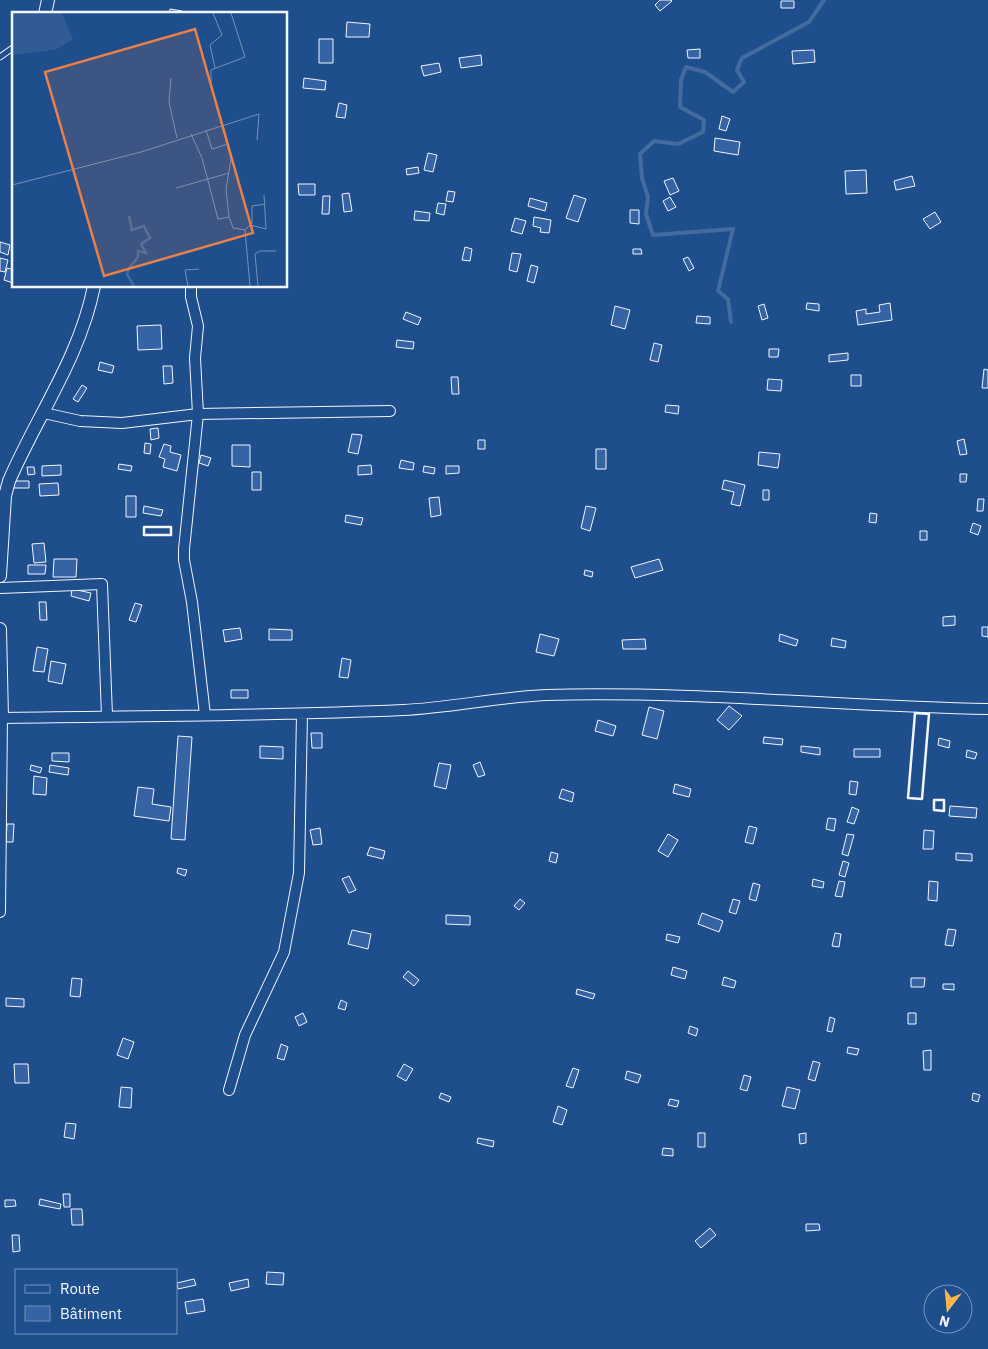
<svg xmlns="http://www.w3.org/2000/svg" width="988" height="1349" font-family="'IBM Plex Sans',sans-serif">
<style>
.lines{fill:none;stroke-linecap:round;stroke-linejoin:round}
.stream{stroke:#446ba0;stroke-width:4}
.building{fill:#3563a3;stroke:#f2f6ff}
.service-casing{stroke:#f2f6ff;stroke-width:7}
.minor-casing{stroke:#f2f6ff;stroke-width:12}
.tertiary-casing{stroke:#f2f6ff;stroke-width:14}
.service{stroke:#1f4e8c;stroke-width:5}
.minor{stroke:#1f4e8c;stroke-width:10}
.tertiary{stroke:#1f4e8c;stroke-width:12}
.wall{stroke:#f2f6ff;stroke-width:2.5}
.inset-river{fill:none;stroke:#446ba0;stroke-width:2.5}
.inset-road{fill:none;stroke:#7391ba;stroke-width:1}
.view{fill:#ea8049;fill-opacity:0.15;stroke:#ea8049;stroke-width:2.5}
.inset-edge{fill:none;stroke:#f2f6ff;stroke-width:2.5}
</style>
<rect width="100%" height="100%" fill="#1f4e8c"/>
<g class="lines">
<path class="stream" d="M731,322L728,299L718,291L733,229L653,235L646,214L648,197L642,178L640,154L654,141L678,144L703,132L704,120L680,107L681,80L686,67L705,72L733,92L744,82L737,70L742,58L809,22L824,0"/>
</g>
<path class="building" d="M660,0H671L672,1L660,11L655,5Z
M781,1H794V8H781Z
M170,9L182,11L181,14H169Z
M347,22L370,24L369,37H346Z
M319,39H333V63H319Z
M700,49V58H688L687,50Z
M814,50L815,62L793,64L792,51Z
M481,55L482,65L461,68L459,58Z
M439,63L441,72L424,76L421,66Z
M304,78L326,81L325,90L303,88Z
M339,103L347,105L345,118L336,117Z
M722,116L730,119L726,131L719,129Z
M715,138L740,142L738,155L714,151Z
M428,153L437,155L433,172L424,170Z
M418,167L419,173L407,175L406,169Z
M866,170L867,193L846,194L845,171Z
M912,176L915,186L896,190L894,181Z
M673,178L679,191L670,195L664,181Z
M298,184H315V195H299Z
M448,191L455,192L453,202L446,201Z
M349,193L352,211L344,212L342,194Z
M574,195L586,199L578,222L566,218Z
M323,196H330L329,214H322Z
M670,197L676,207L668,211L663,201Z
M530,198L547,203L545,211L528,206Z
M438,203L446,204L444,215L436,213Z
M630,210H639V224L630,223Z
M415,211L430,213L429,221L414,220Z
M935,212L941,222L930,229L923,219Z
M534,217L551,220L549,233L540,232L541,228L533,226Z
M515,218L526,221L522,234L511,231Z
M0,242L10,245L8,255L0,252Z
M465,247L472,249L470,261L462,260Z
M633,249H641L642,254H633Z
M512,253L521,254L517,272L509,270Z
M688,257L694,268L689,271L683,259Z
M0,258L8,260L5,272L0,271Z
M531,265L538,267L534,283L527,281Z
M7,268L14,270L13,283L4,280Z
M807,303L819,304V311L806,309Z
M890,303L892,320L858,325L856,311L866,309V314L880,312L879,305Z
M764,304L768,318L762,320L758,306Z
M615,306L630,310L625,329L611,325Z
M406,312L421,318L418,325L403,319Z
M697,316L710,317V324L696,323Z
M161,325L162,349L138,350L137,326Z
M397,340L414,342L413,349L396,347Z
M654,343L662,345L658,362L650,360Z
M769,349H779L778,357H769Z
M848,353V360L829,362V355Z
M100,362L114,366L112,373L98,370Z
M163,366H172L173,383L164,384Z
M984,369L988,370V388H982Z
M851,375H861V386H851Z
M451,377H458L459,394H452Z
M768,379L782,380L781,391L767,390Z
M82,385L87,388L78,402L73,399Z
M666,405L679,406L678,414L665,412Z
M158,428L159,438L151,440L150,429Z
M352,434L362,435L358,454L348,452Z
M964,439L967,454L960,455L957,441Z
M478,440H485V449H478Z
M145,443L151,444L150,454L144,453Z
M164,444L171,446L170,452L181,455L177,471L163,467L165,459L159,457Z
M232,445H250V467L232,466Z
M596,449H606V469H596Z
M759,452L780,454L778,468L758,465Z
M201,455L211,458L208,466L199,463Z
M401,460L414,463L413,470L399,468Z
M119,464L132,466L131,471L118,469Z
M61,465V475L42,476V466Z
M371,465L372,474L358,475V466Z
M424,466L435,468L434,474L423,472Z
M446,466H459V473L446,474Z
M27,467H34L35,474L28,475Z
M252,472H261V490H252Z
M960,474H967L966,482H960Z
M724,480L745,485L740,506L731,504L734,492L722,489Z
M13,481H29V488H14Z
M58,483L59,495L40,496L39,484Z
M763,490H769V500H763Z
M126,496H136V517H126Z
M439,497L441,515L431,517L429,498Z
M978,499H984L983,511H977Z
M144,506L163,510L161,516L143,513Z
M586,506L596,508L590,531L581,528Z
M870,513L877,514L876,523L869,522Z
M346,515L363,518L361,525L345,522Z
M973,523L981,526L978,535L970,532Z
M920,531H927V540H920Z
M44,543L46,562L34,563L32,544Z
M54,559H77L76,577H53Z
M659,559L663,570L635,578L631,567Z
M28,565H46L45,574H28Z
M585,570L593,572L592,577L584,575Z
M72,589L91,593L89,601L71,596Z
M39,602H46L47,620H40Z
M135,603L142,605L136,622L129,620Z
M955,616V625L943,626V617Z
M982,627H988V637L982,636Z
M240,628L242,639L225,642L223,630Z
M269,629L292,630V640H269Z
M540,634L559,639L554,656L536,652Z
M780,634L798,640L796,646L779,641Z
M832,638L846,641L845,648L831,646Z
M645,639L646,649H623L622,640Z
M37,647L48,649L44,672L33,671Z
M342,658L351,660L348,678L339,677Z
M51,661L66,664L62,684L48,681Z
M231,690H248V698H231Z
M729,706L742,716L729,730L717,720Z
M649,707L664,711L657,739L642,735Z
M598,720L616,726L613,736L595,731Z
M311,733H322V748H312Z
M178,736L192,737L185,840L171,839Z
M764,737L783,739L782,745L763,743Z
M939,738L950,741L949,748L938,745Z
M260,746L283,747V759L260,758Z
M801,746L820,748V755L801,752Z
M854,749H880V757H854Z
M967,750L977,753L975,759L966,757Z
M52,753H69V762L52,761Z
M480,762L485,775L478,777L473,765Z
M439,763L451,765L446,789L434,786Z
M31,765L42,768L40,773L30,770Z
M50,765L69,768L68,775L49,772Z
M34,776L47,778L46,795L33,794Z
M850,781L858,782L856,795L849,794Z
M675,784L691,789L689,797L673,793Z
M138,787L154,789L152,804L171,807L169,821L134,816Z
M562,789L574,793L572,802L559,798Z
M950,806L977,808L976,818L949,816Z
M852,807L859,810L854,824L847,822Z
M828,818L836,819L834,831L826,829Z
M7,824H14L13,842H6Z
M749,826L757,828L753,844L745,842Z
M320,828L322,844L313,845L310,830Z
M924,830L934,831L933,849H923Z
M668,834L678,840L668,857L658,851Z
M847,834L854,835L848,856L842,854Z
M370,847L385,851L383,859L367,855Z
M551,852L558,854L556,863L549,861Z
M956,853L972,854V861L956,860Z
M843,861L849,863L845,877L839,875Z
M178,868L187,870L185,876L177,873Z
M349,876L356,890L349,893L342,879Z
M813,879L824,882L823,888L812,886Z
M839,881L845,882L842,897L835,896Z
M929,881L938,882L937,901L928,900Z
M753,883L760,885L756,901L749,899Z
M520,899L525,903L519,910L514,906Z
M733,899L740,901L736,914L729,912Z
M702,913L723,921L719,932L698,924Z
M446,915L470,916V925L446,924Z
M948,929L956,930L953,946L945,945Z
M352,930L371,934L368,949L348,944Z
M835,933L841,934L839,947L832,946Z
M667,934L680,937L678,943L666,940Z
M673,967L687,971L685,979L671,975Z
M408,971L419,980L414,986L403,977Z
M724,977L736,981L734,988L722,985Z
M72,978L82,979L80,997L70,996Z
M911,978H925L924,987H911Z
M943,984H954V990L943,989Z
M577,989L595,994L593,999L576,994Z
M6,998L24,999V1007L6,1006Z
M341,1000L347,1003L345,1010L338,1008Z
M303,1013L307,1022L299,1026L295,1017Z
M908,1013H916V1024H908Z
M830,1017L835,1019L832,1032L827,1031Z
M690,1026L698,1029L696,1036L688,1033Z
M123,1038L134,1042L128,1059L117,1055Z
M281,1044L288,1047L284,1060L277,1058Z
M848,1047L859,1049L857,1055L847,1053Z
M931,1050V1070H924L923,1051Z
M813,1061L820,1063L815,1081L808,1079Z
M14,1064H28L29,1083H15Z
M404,1064L413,1069L406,1081L397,1076Z
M573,1068L579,1070L573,1088L566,1086Z
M627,1071L641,1075L638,1083L625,1079Z
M744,1075L751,1077L747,1091L740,1089Z
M121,1087L132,1088L131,1108L119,1107Z
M787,1087L800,1090L795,1109L782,1106Z
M441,1093L451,1097L449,1102L439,1098Z
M973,1093L980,1095L978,1102L972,1100Z
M670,1099L679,1101L677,1107L668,1105Z
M558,1106L567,1110L562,1125L553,1122Z
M66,1123L76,1124L74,1139L64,1137Z
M698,1133H705V1147H698Z
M806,1133V1143L800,1144L799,1134Z
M478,1138L494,1141L493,1147L477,1143Z
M663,1148L673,1149V1156L662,1155Z
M63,1194H70V1207H64Z
M40,1199L61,1204L60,1209L39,1205Z
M5,1200H15L16,1206L5,1207Z
M71,1209H82L83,1225H72Z
M806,1224H819L820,1230L806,1231Z
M710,1228L716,1235L701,1248L695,1241Z
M12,1235H19L20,1251L13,1252Z
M267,1272L284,1273L283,1285L266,1284Z
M194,1279L196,1285L178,1289L177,1283Z
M248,1279L249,1287L231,1291L229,1283Z
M203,1299L205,1311L187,1314L185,1302Z"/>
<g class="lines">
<g class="service-casing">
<path id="service" d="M0,57L14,47"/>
</g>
<g class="minor-casing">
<path id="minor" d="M191,286V297L198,326L195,358L198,414L184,549V560L192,602L205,715
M44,413L80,421L122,423L198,414L390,411
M0,588L102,584L107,716
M0,718C134,716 268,716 403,710C450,708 498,697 546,695C693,691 841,706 988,709
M0,912L2,718
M229,1090L245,1035L284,952L299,873L302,714"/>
</g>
<g class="tertiary-casing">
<path id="tertiary" d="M45,14L48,0
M0,576L5,496L9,481C37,416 80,357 94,286
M0,629L2,718"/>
</g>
<use href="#service" class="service"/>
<use href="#minor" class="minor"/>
<use href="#tertiary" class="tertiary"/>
<path class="wall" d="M144,527H171V535H144Z
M915,713L929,714L922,799L908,798Z
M934,800H944V811L934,810Z"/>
</g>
<g transform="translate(12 12)">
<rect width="275" height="275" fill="#1f4e8c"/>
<path d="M0,1H50L61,27L43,38L0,43Z" fill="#305b95"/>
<path class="inset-river" d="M117,204L120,218L132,214L138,226L129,232L134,241L126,239V245L117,256L115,262L122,274"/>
<path class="inset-road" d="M201,1L210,23L198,33L203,56M219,1L233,45L199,58V74L219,147L214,177L217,205L221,216L233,218L238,274M159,66L157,90L165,126M194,118L200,137L216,132M179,122L190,146L206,207L217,205M245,128L247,102M0,173L129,140L247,102M164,176L217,161M238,213L254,217L252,183M233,218L240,211V194L253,192M176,274L173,258L187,257M246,274L243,242L248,239H264"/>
<path class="view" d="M183,17L241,221L92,264L33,60Z"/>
<rect width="275" height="275" class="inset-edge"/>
</g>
<rect x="15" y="1269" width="162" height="65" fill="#1f4e8c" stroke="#7391ba"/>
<rect x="25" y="1285" width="25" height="8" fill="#1f4e8c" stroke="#7391ba"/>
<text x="60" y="1294" font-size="15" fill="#f2f6ff">Route</text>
<rect x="25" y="1306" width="25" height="15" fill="#3563a3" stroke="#7391ba"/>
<text x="60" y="1319" font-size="15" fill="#f2f6ff">Bâtiment</text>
<g transform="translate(948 1309) rotate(196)"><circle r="24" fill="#1f4e8c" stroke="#7391ba"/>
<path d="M0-4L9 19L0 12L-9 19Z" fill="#ffb74d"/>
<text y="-8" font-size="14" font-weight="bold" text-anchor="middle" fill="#f2f6ff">N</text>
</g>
</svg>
